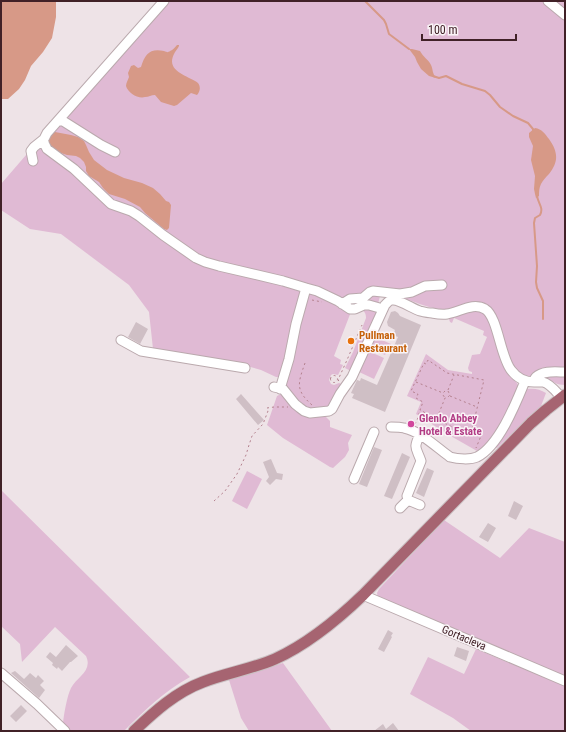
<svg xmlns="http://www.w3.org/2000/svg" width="566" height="732" font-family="'Roboto Condensed',sans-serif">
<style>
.green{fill:#e0bad4}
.water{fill:#d79987}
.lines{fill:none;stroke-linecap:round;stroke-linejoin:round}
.stream{stroke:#d79987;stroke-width:2}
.building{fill:#cfbfc5}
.minor-casing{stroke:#baa9ad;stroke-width:11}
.major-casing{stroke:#cac1c3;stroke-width:13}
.path{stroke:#b4818e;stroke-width:1;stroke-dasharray:2 3;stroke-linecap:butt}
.minor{stroke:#fff;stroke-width:9}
.major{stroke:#a66471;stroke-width:11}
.food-dot{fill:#e8710a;stroke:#faf4f7;stroke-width:1.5}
.hotel-dot{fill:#d1479c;stroke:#faf4f7;stroke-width:1.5}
.labels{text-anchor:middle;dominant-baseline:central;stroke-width:3;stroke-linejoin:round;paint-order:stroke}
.food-label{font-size:11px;font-weight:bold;fill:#c56008;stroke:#faf4f7;text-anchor:start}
.hotel-label{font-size:11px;font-weight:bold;fill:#b23c85;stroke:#faf4f7;text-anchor:start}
.street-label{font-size:11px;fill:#412127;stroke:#faf4f7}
</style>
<rect width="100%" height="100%" fill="#eee3e7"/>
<path class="green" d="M159,1H565V385C556,385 555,382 548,379C542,377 530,379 523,376C508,369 500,331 496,315C492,308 487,304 479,302C469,301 460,308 449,309C446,309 443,309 440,309C426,308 415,301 401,298C395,296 387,297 380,296L378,304L359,302L354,304L334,356L341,360L340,364L343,365L338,375L333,374L331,375L329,380L331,384L334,385L339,383L344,385L331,404L328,407H321L313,410L301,406L286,387L285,380L280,377H276L261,370L243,365L153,349L149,312L129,285L61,234L30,229L1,210V184Z
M361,308L378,311L351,371L345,368L353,352L366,318C366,314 365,311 361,310Z
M476,310L484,313L489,319L502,364L509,375L517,383L518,386L505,417L488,445L477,451L449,435L416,414L421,402L407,396L426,354L448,370L472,374V372L469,371L468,368L472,355L480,354L487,337L483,335L484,331L454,318L452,323L450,322L449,319L453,316Z
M373,336L391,344L385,355L368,347Z
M366,350L384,358L374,379L357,371Z
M527,389C534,388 540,389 546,393L541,406L497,448L494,447L507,428L511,425L512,421L525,390Z
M282,394L289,399L326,417L330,421V427L352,435L348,443L349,450L345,457L333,468L330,467L283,438L267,425L277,396L279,395Z
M247,471L262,479L247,509L232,501Z
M1,490L190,677C163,692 146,709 124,731H68L63,723C64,714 67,696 71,688C77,677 93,671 86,656L55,627L22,662L20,644L1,626Z
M444,520L500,558L529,528L565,542V677L378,598L377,593L379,589Z
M476,649L565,686V731H471L453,718L410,694L428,657L464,674Z
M283,663L332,731H249L241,718L229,680Z"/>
<path class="water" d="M1,1H56V17L52,38L43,52L31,66L25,80L19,89L8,99H1Z
M177,45H179V46C178,49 175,51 174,54C165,72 189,76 198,83C201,87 200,92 197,95L191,93L177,105L174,106L161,102L155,95C151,95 149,97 145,97C138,99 128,93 126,86C126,83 128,80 129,77L128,73L131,66L134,65L138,68L141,67C145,54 150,48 164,51C167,52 168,53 170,51C173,50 175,47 177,45Z
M409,49H412L420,51C423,57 429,60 431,65C433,69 432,73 436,78L429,76L421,69L417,62L415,57Z
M535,128C542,129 545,134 549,139C558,152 559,161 549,174C546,177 543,180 541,184C539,188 539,192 539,196L536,198L535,194L534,189L535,176L531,160L533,146L529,137V133Z
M55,132L71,135L78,137L84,141L86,145L89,152L94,160L107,170L124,178L142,183L153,188L160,194L166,201L169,202L171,205L169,228L167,230L164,229L145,213L140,207L125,199L109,194L103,188L99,182L89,176L86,171V167L84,162L80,158L76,156L67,155L55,151L49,145L48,141L49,137L52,133Z"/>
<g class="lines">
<path class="stream" d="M365,1L384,20L386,24L389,34L409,49
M433,76L439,78L446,76L462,84L485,91L490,95L500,107L513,116L528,123L533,129V131
M537,196C538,203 544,208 540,215L535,218L534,223L537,266L536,282L537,288L543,301V319"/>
</g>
<path class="building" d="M395,311L398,313L400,316L421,325L385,412L352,398L354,394L351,393L357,380L360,381L361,378L377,385L398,337L393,335L395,330L388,326L387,322L391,312Z
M136,322L148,329L140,344L128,337Z
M241,394L264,420L258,425L236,399Z
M374,447L382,450L367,487L359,484Z
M402,453L410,457L392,499L384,496Z
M271,459L277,473L283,474L282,480L276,479L270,485L266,481L269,477L263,462Z
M427,468L434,471L424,497L416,493Z
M514,501L523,506L516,520L508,516Z
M488,523L496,528L488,542L479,537Z
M388,630L393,633L391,636L392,637L384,652L378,649Z
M66,645L78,656L71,662H70L62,671L58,667L57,669L52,665L53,663L46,657L50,652L56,657Z
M457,647L469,651L466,661L454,656Z
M15,671L24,679L30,673L36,678L38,675L44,681L40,685L45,690L39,698L11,673Z
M21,705L27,711L16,722L10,716Z
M393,723L399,731H374L383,724L386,729Z"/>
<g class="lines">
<g class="minor-casing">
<path id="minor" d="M164,1L47,133L44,139V143L47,149L74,169L111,204L131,211L139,216L163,235L196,258L205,262L219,266L283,281L306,288L296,324L289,359L280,389
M548,1L565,15
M58,121H63L101,145L115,152
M33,161L31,151L34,147L44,139
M306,288L317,291L338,301L350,309H355L364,305H369L383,309
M342,304L350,299L363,298L370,292L373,291L400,294L412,292L425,286L442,285
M121,340L141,351L245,368
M533,382C534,380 535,378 536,377C543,370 557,372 565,372
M274,387L283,389L295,404L300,408L304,411L310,413L329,411L332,409L340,394L352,377L385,305C387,303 389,300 392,300C399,299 413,309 420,311C424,312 428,313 432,313C437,314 442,315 447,314C460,312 473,302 485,309C498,317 500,356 511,370C517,378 525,382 534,382C537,382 540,382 543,382C551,384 557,393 562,398
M391,427C395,427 400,427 404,428C420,431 436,447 450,457C458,459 470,460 477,457C499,446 516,403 525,381
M420,434C413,449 416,447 421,461L407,496L408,500L420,505
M354,479L374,432
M400,508L408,500
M363,595L565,681
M1,673L37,704L65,731"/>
</g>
<g class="major-casing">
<path id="major" d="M134,731C154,712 176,692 203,682C226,673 252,669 275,659C308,644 337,620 363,595L531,423L546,410L565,395"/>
</g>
<path class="path" d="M312,300L322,302
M305,363C298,383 295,390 312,405
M330.5 379a3.5 3.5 0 1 1 7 0a3.5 3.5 0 1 1-7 0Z
M339,381L338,380L347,360L362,325
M416,382L443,393
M448,390L454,375
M450,396L477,407
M437,418L445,398L448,397L450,395L448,391H445L443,393V395L445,398
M415,424L418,418L420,410
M471,433L484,380L447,373L428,360L426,364L424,363L411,391L418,394L416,398L423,402L420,410L450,426L481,436L476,448
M214,501L225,491L237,474L246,455L249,445L252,436L263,424L268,411L267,408L274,407H288"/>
<use href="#minor" class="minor"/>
<use href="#major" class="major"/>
</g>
<circle class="food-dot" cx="351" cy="341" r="4"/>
<circle class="hotel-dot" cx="411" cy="424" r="4"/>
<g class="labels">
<g class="food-label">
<text x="359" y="335">Pullman<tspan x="359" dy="13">Restaurant</tspan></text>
</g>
<g class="hotel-label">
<text x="419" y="418">Glenlo Abbey<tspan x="419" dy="13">Hotel &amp; Estate</tspan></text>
</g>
<g class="street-label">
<text transform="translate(464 638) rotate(23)">Gortacleva</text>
</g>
</g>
<rect width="566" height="732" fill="none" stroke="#412127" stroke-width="4"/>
<path d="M422 34v6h94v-6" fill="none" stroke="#412127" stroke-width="2"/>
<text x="428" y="34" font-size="12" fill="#412127" stroke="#faf4f7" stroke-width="3" paint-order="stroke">100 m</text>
</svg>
